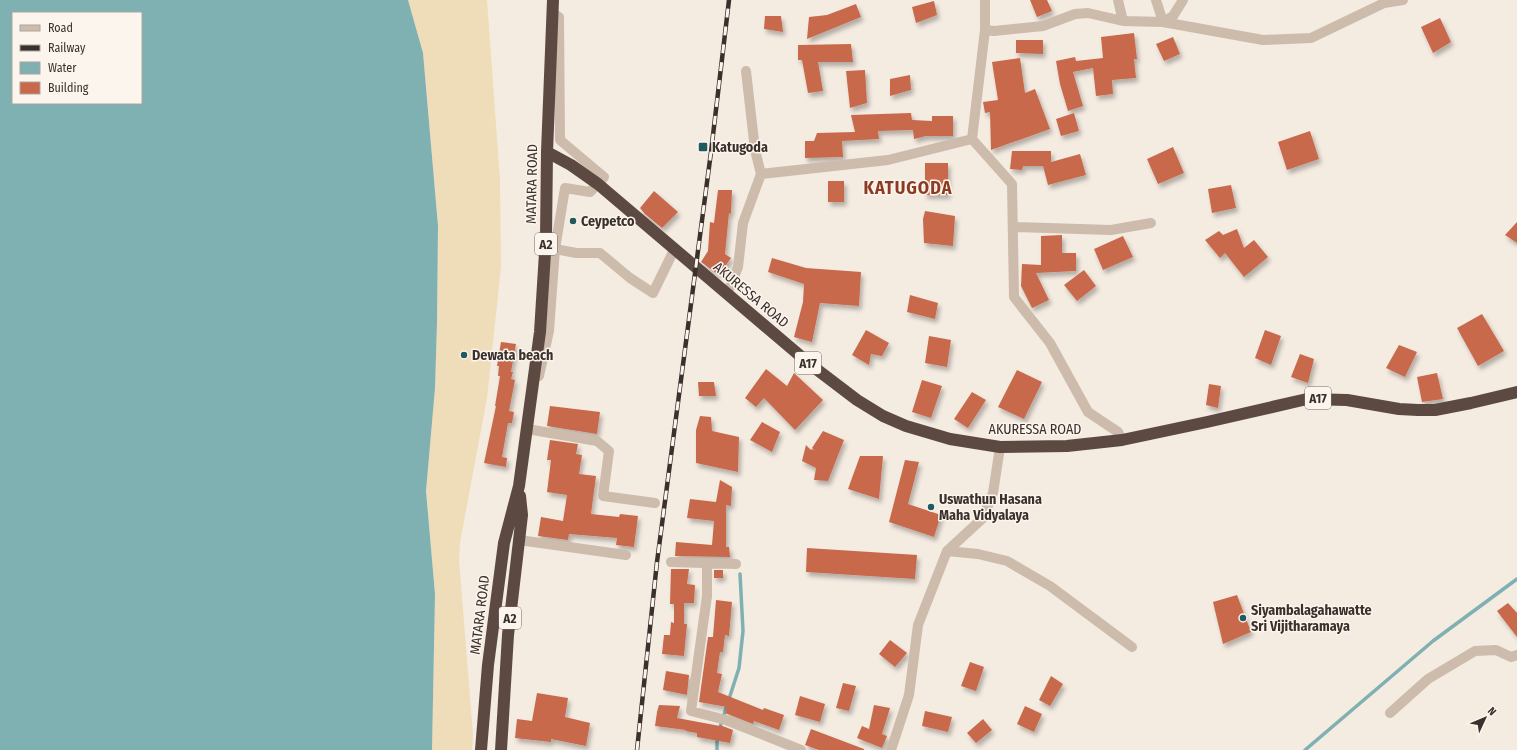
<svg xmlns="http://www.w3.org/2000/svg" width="1517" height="750" font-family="'Fira Sans Condensed',sans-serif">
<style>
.sand{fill:#efdcb8}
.water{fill:#7fb0b2;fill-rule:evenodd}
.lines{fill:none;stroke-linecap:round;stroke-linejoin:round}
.stream{stroke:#7fb0b2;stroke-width:3.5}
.building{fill:#c8694b;filter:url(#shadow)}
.minor{stroke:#cdbbac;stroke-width:10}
.highway{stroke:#5c4a42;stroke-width:12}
.rail-casing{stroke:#3b302b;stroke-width:4.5}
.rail{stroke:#fbf5ee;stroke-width:3;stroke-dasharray:9;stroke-linecap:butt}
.poi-dot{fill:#1f5a5e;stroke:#fbf5ee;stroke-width:1.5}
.labels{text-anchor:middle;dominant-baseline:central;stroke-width:3;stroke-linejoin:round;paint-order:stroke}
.shield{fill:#fbf5ee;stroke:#756b66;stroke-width:1}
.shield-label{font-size:13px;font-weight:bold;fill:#3b302b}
.poi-label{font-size:14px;font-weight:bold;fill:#3b302b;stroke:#fbf5ee;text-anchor:start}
.street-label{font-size:14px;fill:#3b302b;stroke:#fbf5ee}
.district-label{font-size:18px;font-weight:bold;letter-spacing:1px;fill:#8c3b22;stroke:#fbf5ee}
</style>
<defs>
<filter id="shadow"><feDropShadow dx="2.5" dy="4" stdDeviation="2" flood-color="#0004"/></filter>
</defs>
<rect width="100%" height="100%" fill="#f4ebe1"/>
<path class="sand" d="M408,0H487L500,181L501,267L487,398L460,542L459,560L473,734L472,750H432L435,594L426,491L435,388L437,322L438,226L423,53Z"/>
<path class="water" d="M0,0H408L423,53L438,226L437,322L435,388L426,491L435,594L432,750H0ZM13,13H141V103H13Z"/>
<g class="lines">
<path class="stream" d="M719,730L739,668L743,631L740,574
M717,750V738
M1305,750L1433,641L1517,579"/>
</g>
<path class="building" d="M1030,0H1047L1052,11L1037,17Z
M934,1L937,15L916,23L912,7Z
M856,4L861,17L807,39L809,17L827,15Z
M765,16H781L783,32L764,29Z
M1440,18L1451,42L1433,53L1421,27Z
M1134,33L1137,59H1134L1136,78L1112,80L1113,94L1096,96L1093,68L1073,72L1083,106L1068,111L1060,84L1056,61L1075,57L1076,61L1103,58L1101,37Z
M1173,37L1180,54L1164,61L1156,44Z
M1016,40H1043V54L1016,53Z
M851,44L853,62H818L823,91L808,93L802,60H798V45Z
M1020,58L1025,93L1035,89L1050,129L991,150L990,112L985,113L983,102L998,100L992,62Z
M865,70L867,103L850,108L846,71Z
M910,75L911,90L890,96V79Z
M911,113L912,120L932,121V116H953V136H926L914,139L913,130L878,131L879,139L842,141L843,157L805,158V141H814L817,133L855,132L851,115Z
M1074,113L1079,131L1061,136L1056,119Z
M1310,131L1319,159L1287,170L1278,142Z
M1173,147L1184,173L1158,184L1147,159Z
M1012,151H1051V162L1080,154L1086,175L1048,185L1043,166H1023L1022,170L1010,169Z
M925,163H948V195H925Z
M828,181H844V202H828Z
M1231,185L1236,208L1212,213L1208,189Z
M718,190H732L731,214L729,213L725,254L731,258L719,275L701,262L708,251L710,222L714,223Z
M654,191L678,212L662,228L645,214L640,208Z
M925,211L955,216L953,246L924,243L923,219Z
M1517,222V243L1505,235Z
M1237,229L1244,248L1254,240L1268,257L1244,277L1225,253L1220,258L1205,240L1219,231L1223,235Z
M1062,235V253H1076V271L1036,273L1049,300L1032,308L1021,286L1022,264L1041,265V236Z
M1123,236L1133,257L1103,270L1094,249Z
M772,258L806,268L861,272L859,306L820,303L812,342L794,337L803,302L804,284L768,272Z
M1084,270L1096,286L1077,301L1064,285Z
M910,295L938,303L935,319L907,312Z
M1482,314L1504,351L1478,366L1457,328Z
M866,330L889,343L882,356L871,354L869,365L852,355Z
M1265,330L1281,336L1271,365L1255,358Z
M929,336L951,340L947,367L925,363Z
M501,342L516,344L511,372H513L511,379L515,380L509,411L514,412L512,423H508L502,457L507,458L506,467L484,463L496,406H495L500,376H498L499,366H497Z
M1399,345L1417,352L1405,377L1386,368Z
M1300,354L1314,359L1308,383L1291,377Z
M766,369L787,386L794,373L823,400L795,430L764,398L756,407L745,398Z
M1017,370L1042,382L1024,419L998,407Z
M1437,373L1443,399L1422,402L1417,377Z
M922,380L942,386L931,418L912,412Z
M698,382H714L716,396H699Z
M1209,384L1221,386L1218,408L1206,405Z
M972,392L986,400L968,428L954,419Z
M550,406L600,412L597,434L547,426Z
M700,416L711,417L712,431L739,437L738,472L696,463V430Z
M762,422L780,432L772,452L750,440Z
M823,431L844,440L828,481L814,480L816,468L802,461L806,445L811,450L812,449L815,451L812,448Z
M550,440L578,444L576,454L582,455L579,474L596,476L591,514L619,517L620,514L638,516L634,547L616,545L617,538L569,534L568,540L538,536L541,517L563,521L567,495L547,492L551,460H547Z
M860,456H883L879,499L848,489Z
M905,460L919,462L908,504L941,515L934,537L889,522Z
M720,480L732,487L731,506L726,505V547H729L730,557L675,556L676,542L712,545L714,521L687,518L690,499L716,502Z
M807,548L917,555L915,579L806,572Z
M671,569H689L687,584L695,585L694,603H684V624H687L684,656L662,654L664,635H670L671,622L674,623V604H670Z
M714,570H723V578H714Z
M1237,595L1251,632L1223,644L1213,602Z
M716,600L732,602L729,636L725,635L723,652H720L717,673L722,674L718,692L763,710L764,708L784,715L779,730L754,721L753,724L725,713L727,707L699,702L708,637H713Z
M1508,603L1517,613V637L1497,611Z
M890,640L907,653L895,667L879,654Z
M970,662L984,667L976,691L961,686Z
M666,671L689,675L687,695L663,690Z
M1051,676L1063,684L1050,706L1039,700Z
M843,683L856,686L849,711L836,708Z
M537,693L568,698L565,717L590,723L586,746L551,739V742L515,738L517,719L532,721Z
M800,696L825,704L820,722L795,715Z
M659,705L680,706L677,718L720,726V725L733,730L730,743L697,737V733L685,731L686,730L655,726L657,712Z
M874,705L890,708L882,734L887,736L882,748L857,738L862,726L869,729Z
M1025,706L1042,714L1034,732L1017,724Z
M925,711L952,717L948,732L922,726Z
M983,719L992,730L976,743L967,733Z
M811,729L864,749V750H819L805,745Z"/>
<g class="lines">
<path class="minor" d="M985,0V30L972,139L1012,184L1014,297L1050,343L1088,412L1118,432L1122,440
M1118,0L1123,21
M1156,0L1163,22L1173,16L1183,0
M985,30L994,31L1043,26L1075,14L1088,13L1123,21L1163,22L1263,40L1311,38L1384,3L1403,0
M761,174L888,160L972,139
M1013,227L1111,230L1151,223
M555,249L576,253H600L630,278L653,293L674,250
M727,294L738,267L743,223L761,174L755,150L746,71
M539,376L549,331L555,249L565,188L590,192L604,177L560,140L559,17L554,14
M528,423L527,429L597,441L609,451L603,496L655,503
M519,540L626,555
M947,551L978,554L1007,561L1050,586L1132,647
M671,562L736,564
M707,564V596L691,711L726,720L801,750
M1390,713L1428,679L1475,651L1496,650L1511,657L1517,655
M891,750L909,695L918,625L947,551L983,518L993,493L1000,447"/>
<path class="highway" d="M547,152L571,165L598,184L811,365L857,400L883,416L906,426L950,439L1000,447L1067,446L1122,440L1207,422L1307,399L1347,400L1399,409L1418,410H1435L1471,403L1517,392
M481,750L488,665L504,543L519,486L540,332L546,237L547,152L553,0
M501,750L508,635L522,515L520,496"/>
<g class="rail-casing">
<path id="rail" d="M637,750L657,562L711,152L729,0"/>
</g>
<use href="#rail" class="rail"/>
</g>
<g class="poi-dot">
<rect x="698" y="142" width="10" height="10" rx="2"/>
<circle cx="573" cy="221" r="4"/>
<circle cx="464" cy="355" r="4"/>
<circle cx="931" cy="507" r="4"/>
<circle cx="1243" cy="618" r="4"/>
</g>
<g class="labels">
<g class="shield">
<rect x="535" y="233" width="22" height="22" rx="3"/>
<rect x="795" y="352" width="26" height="22" rx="3"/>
<rect x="1305" y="387" width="26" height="22" rx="3"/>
<rect x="499" y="607" width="22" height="22" rx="3"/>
</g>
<g class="shield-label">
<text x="546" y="244">A2</text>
<text x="808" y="363">A17</text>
<text x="1318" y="398">A17</text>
<text x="510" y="618">A2</text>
</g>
<g class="poi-label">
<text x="712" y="147">Katugoda</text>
<text x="581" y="221">Ceypetco</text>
<text x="472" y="355">Dewata beach</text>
<text x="939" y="499">Uswathun Hasana<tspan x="939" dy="16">Maha Vidyalaya</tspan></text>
<text x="1251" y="610">Siyambalagahawatte<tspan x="1251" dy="16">Sri Vijitharamaya</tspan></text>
</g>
<g class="street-label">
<text transform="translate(532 184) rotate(-89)">MATARA ROAD</text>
<text transform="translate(751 295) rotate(40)">AKURESSA ROAD</text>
<text x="1035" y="429">AKURESSA ROAD</text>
<text transform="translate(480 615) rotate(-83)">MATARA ROAD</text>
</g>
<g class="district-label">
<text x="908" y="188">KATUGODA</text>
</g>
</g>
<rect x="12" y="12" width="130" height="92" fill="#fbf5ee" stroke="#aea6a0"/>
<rect x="20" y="25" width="20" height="6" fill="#cdbbac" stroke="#aea6a0"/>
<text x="48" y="32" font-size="12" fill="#3b302b">Road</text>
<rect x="20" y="45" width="20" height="6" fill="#3b302b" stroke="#aea6a0"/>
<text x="48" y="52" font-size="12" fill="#3b302b">Railway</text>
<rect x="20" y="62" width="20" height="12" fill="#7fb0b2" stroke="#aea6a0"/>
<text x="48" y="72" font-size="12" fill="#3b302b">Water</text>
<rect x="20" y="82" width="20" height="12" fill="#c8694b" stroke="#aea6a0"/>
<text x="48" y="92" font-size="12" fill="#3b302b">Building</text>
<g transform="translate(1485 718) rotate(46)" stroke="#fbf5ee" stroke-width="3" paint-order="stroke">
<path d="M0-3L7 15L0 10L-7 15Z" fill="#3b302b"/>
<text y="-6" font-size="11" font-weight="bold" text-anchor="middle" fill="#3b302b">N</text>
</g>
</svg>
